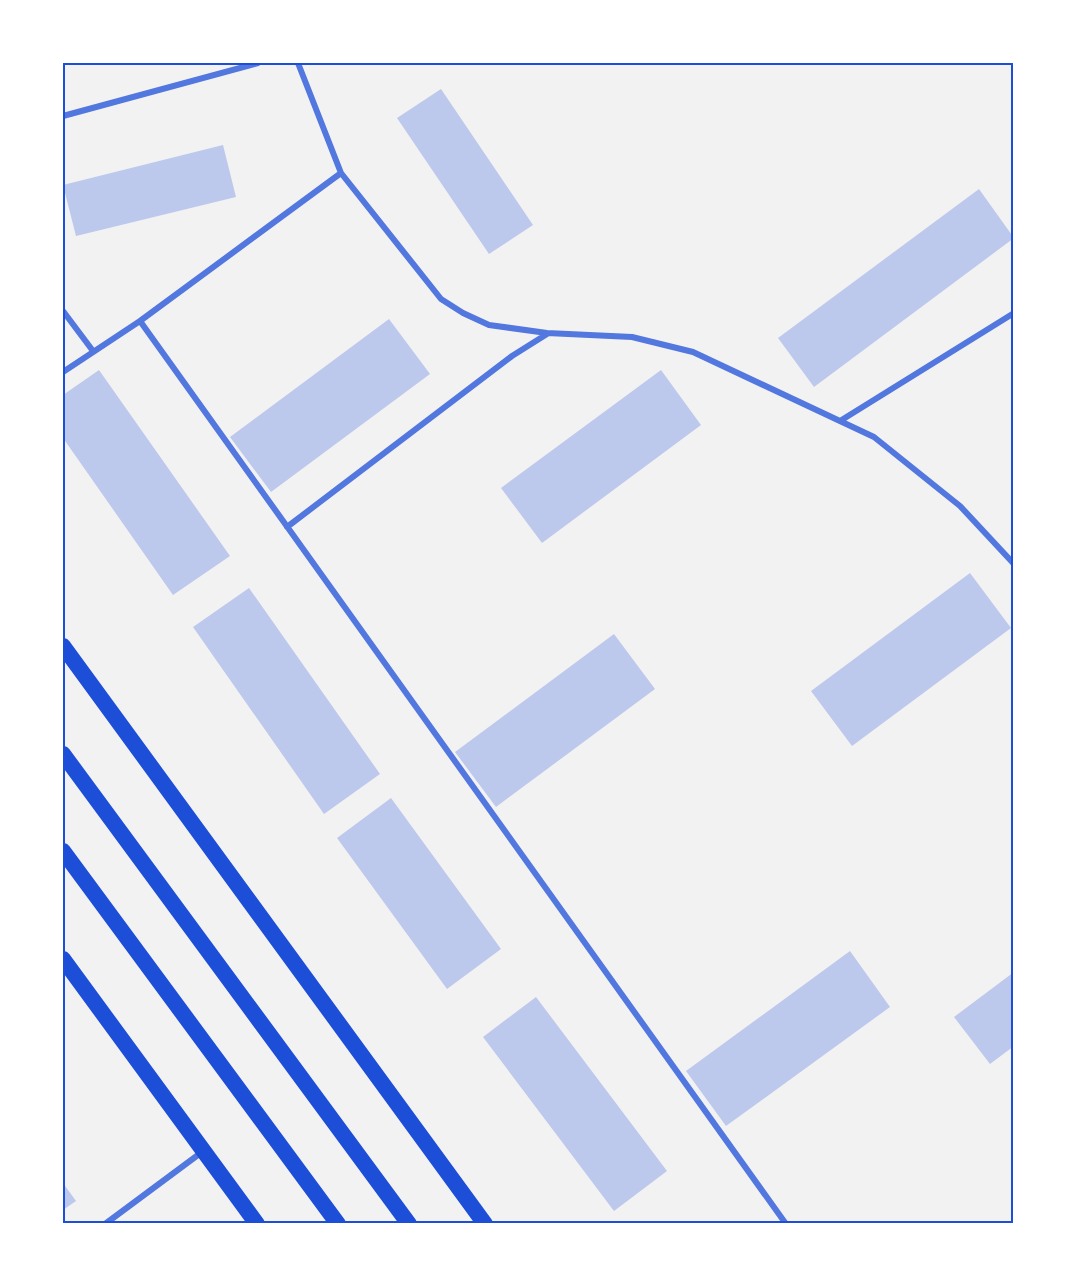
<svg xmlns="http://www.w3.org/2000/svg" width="1077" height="1287" font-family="Raleway,sans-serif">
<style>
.building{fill:#bdc9ec}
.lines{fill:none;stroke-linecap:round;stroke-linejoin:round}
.minor{stroke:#5277de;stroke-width:6}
.trunk{stroke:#1d4ed8;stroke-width:16}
.neatline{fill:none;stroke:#1d4ed8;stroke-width:2}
</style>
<rect width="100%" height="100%" fill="#f2f2f2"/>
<path class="building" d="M441,89L533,225L489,254L397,118Z
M223,145L236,197L76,236L63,185Z
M979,189L1014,238L814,387L778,338Z
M389,319L430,374L271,492L230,437Z
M99,370L230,556L173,595L63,438V395Z
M661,370L701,425L542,543L501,488Z
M970,573L1011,628L852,746L811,691Z
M249,588L380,774L324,814L193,627Z
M614,634L655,689L496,807L455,752Z
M391,798L501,949L447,989L337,838Z
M850,951L890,1007L726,1126L686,1071Z
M1014,972V1046L990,1064L954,1017Z
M536,997L667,1171L614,1211L483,1037Z
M63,1183L76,1201L63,1210Z"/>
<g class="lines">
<path class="minor" d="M298,63L341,173L441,299L463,313L489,325L547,333L632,337L693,352L874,437L960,506L1014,564
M63,116L258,63
M63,311L93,351
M140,321L786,1224
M63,372L140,321L341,173
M840,421L1014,313
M287,527L512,356L547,334
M105,1224L202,1152"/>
<path class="trunk" d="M63,646L485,1224
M63,754L409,1224
M63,851L338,1224
M63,959L257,1224"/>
</g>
<rect width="1077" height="1287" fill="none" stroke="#ffffff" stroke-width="129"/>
<rect x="64" y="64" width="948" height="1158" class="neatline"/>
</svg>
